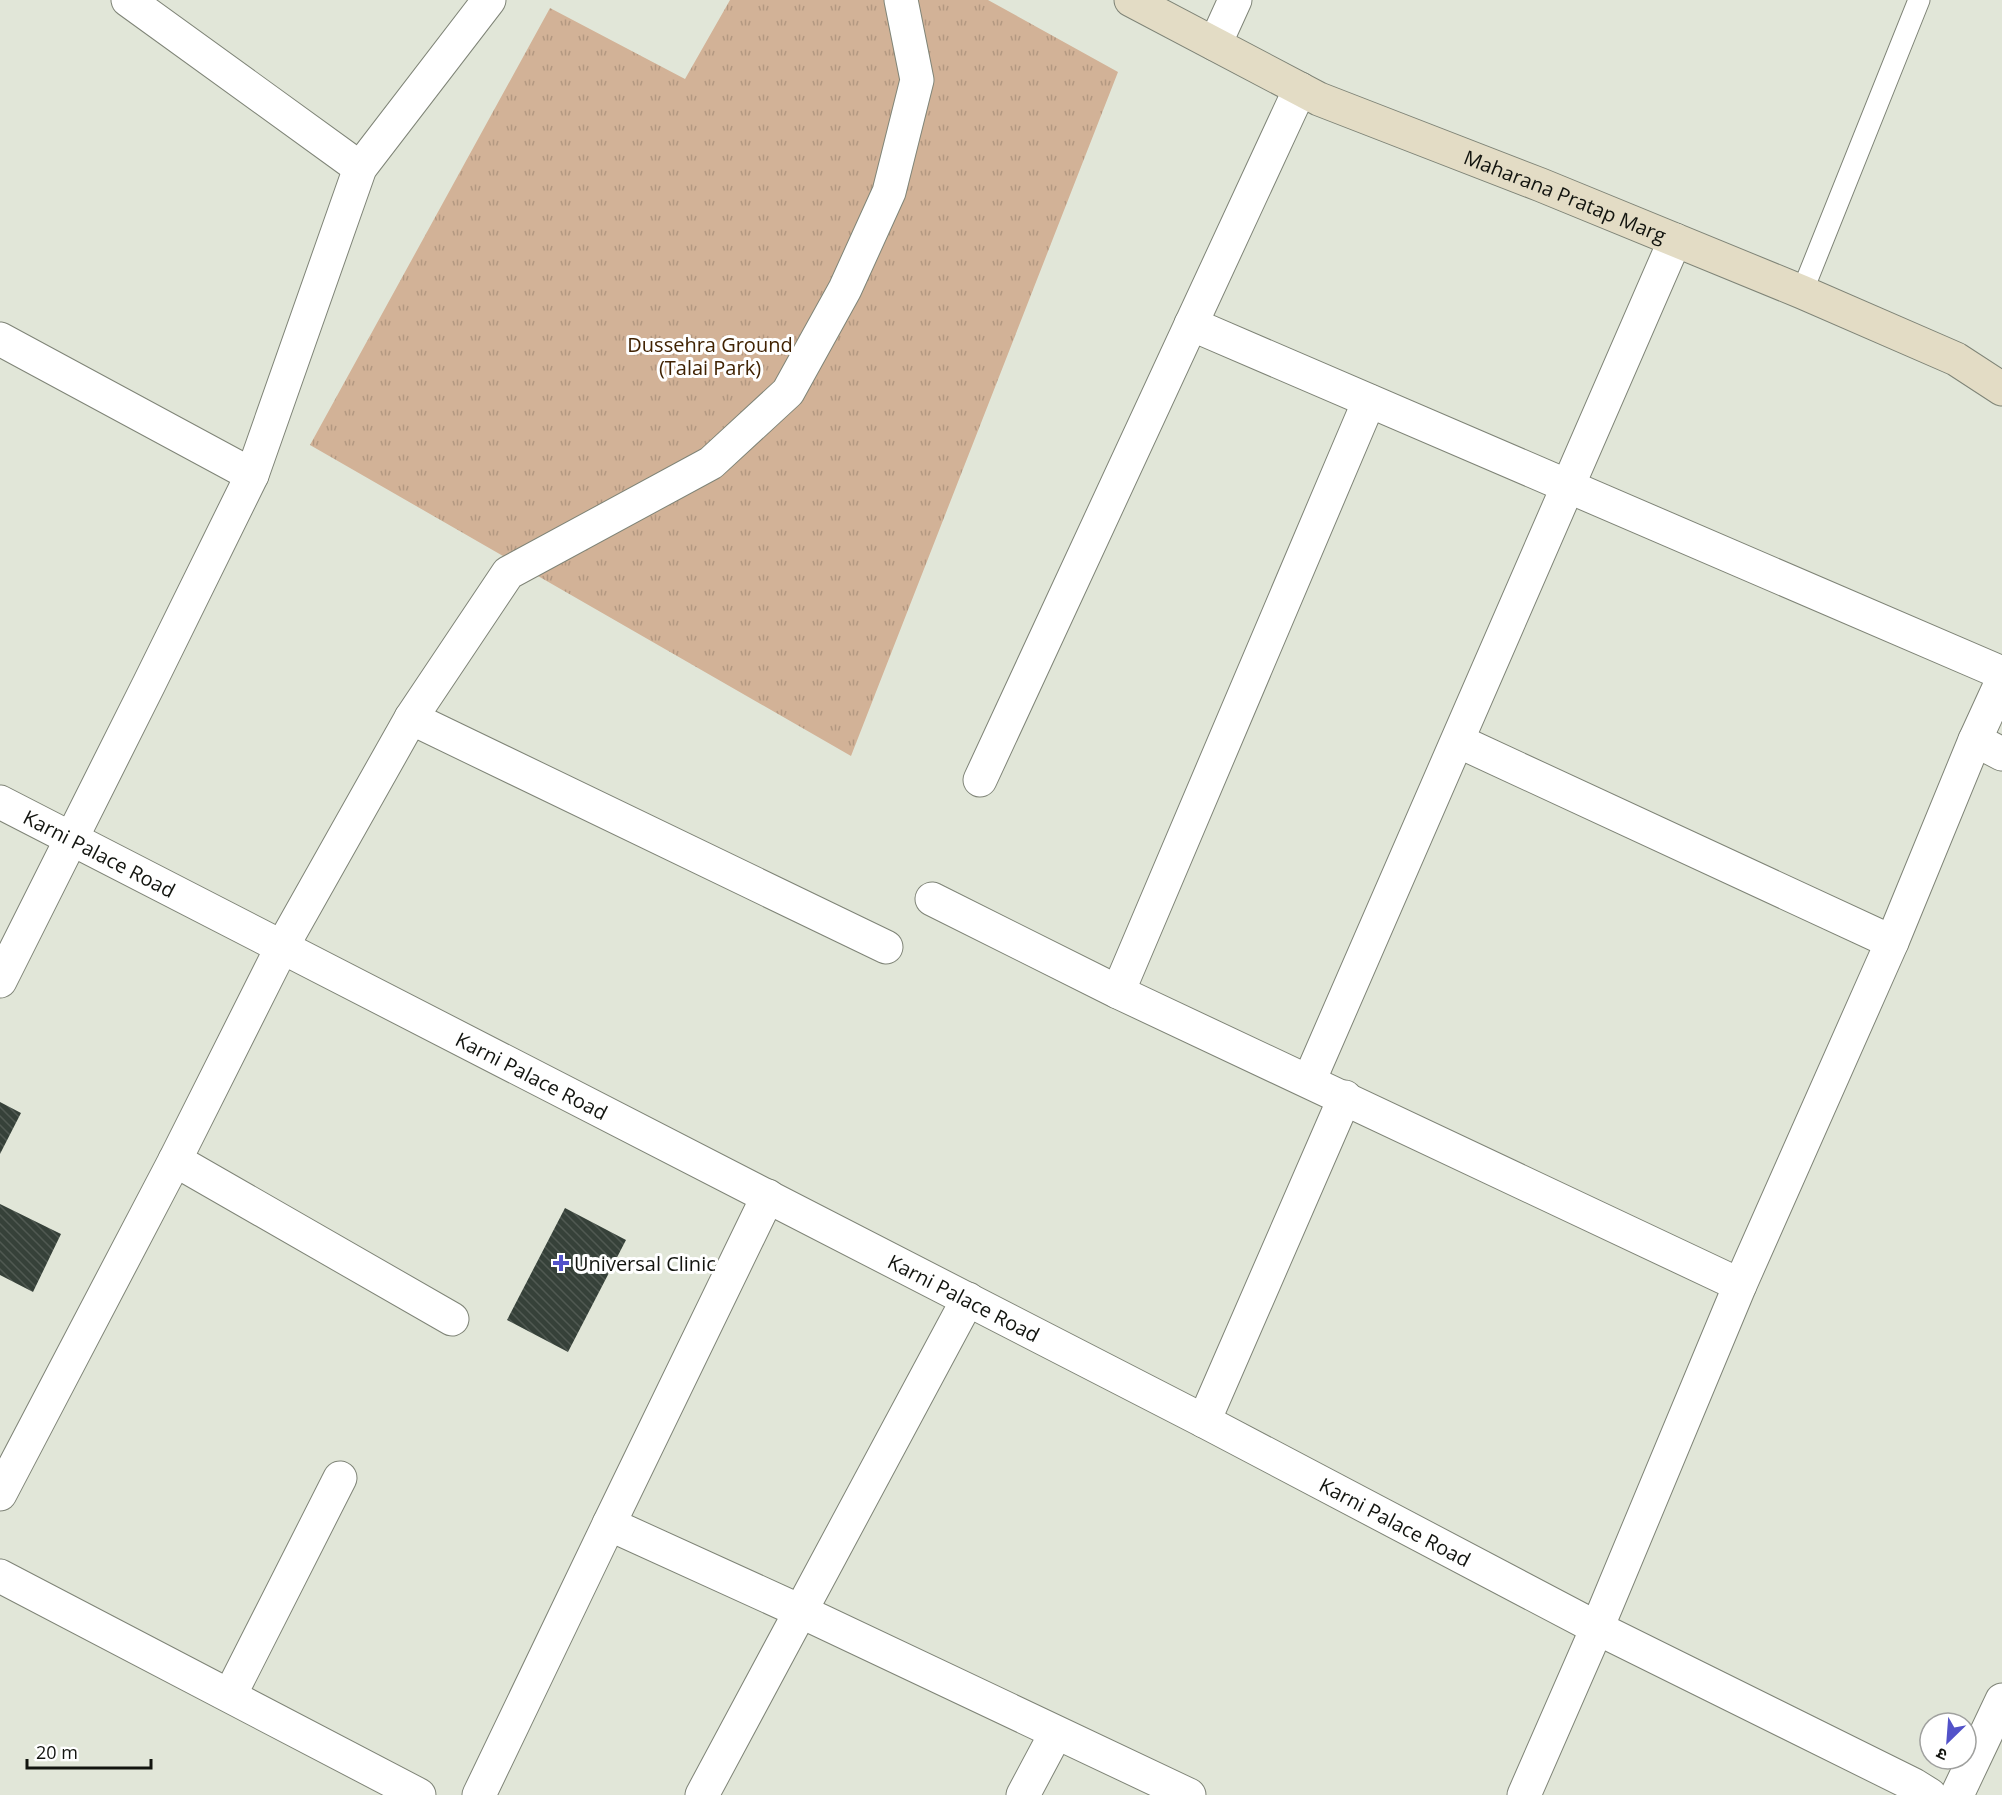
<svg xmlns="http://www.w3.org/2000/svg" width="2002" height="1795" font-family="'Open Sans','Noto Sans Devanagari',sans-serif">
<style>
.park{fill:url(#park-tufts)}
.building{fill:url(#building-back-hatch)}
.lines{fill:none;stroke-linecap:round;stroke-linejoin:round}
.lane-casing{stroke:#7f8477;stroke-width:23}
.street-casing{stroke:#7f8477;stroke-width:35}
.secondary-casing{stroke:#7f8477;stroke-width:35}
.lane{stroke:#fff;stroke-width:21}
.street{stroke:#fff;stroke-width:33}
.secondary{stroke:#e3dcc5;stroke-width:33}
.poi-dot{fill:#5252c9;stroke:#fff;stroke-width:2}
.labels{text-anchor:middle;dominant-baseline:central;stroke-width:6;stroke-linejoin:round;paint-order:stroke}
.street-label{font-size:20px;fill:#12140f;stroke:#fff}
.park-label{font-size:20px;fill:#402202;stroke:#fff}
.poi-label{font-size:20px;fill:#12140f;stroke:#fff;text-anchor:start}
</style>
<defs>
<pattern id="park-tufts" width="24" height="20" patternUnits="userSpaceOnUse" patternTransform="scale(1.5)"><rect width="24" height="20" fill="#d2b297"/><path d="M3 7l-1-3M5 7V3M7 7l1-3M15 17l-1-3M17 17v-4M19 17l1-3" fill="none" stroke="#b39881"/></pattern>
<pattern id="building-back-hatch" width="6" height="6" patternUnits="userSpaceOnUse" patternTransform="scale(1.5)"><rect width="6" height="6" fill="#364139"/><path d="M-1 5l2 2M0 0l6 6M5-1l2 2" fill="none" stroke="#505952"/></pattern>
</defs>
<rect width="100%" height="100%" fill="#e1e6d8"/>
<path class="park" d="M730,0H988L1118,72L851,756L310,445L550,8L685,79Z"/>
<path class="building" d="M0,1102L21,1113L0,1154Z
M0,1204L61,1234L33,1292L0,1275Z
M565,1208L626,1240L568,1352L507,1320Z"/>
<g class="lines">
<g class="lane-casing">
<path id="lane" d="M1802,292L1919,0"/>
</g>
<g class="street-casing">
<g id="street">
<path d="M128,0L360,168"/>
<path d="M1215,44L1235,0"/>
<path d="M1191,324L2002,673"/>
<path d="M0,339L252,475"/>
<path d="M411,718L886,947"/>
<path d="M1975,740L2002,754"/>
<path d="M1458,741L1892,942"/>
<path d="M980,780L1300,89"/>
<path id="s1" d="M0,802L1204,1421L1597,1628L1914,1785L1930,1795"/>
<path d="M932,899L1118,992L1740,1285"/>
<path d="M0,981L149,684L252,475L360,168L489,0"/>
<path d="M1118,992L1369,401"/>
<path d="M1309,1081L1675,240"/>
<path d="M175,1160L452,1319"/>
<path d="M1204,1421L1345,1097"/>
<path d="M0,1494L175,1160L282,947L411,718L508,573L711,463L788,392L845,289L889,192L917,80L901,0"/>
<path d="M609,1524L768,1196"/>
<path d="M0,1576L419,1795"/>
<path d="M230,1695L340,1478"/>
<path d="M479,1795L609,1524L800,1611L1189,1795"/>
<path d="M702,1795L968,1299"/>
<path d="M1023,1795L1056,1733"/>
<path d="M1524,1795L1597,1628L1740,1285L1892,942L1975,740L2002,681"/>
<path d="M1957,1795L2002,1700"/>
</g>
</g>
<g class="secondary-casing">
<g id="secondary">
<path id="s2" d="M1131,0L1319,99L1541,185L1802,292L1956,359L2002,389"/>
</g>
</g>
<use href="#lane" class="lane"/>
<use href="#street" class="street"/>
<use href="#secondary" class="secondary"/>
</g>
<path class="poi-dot" d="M558 1254h6v6h6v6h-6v6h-6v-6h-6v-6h6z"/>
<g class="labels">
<g class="street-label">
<text stroke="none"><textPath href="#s2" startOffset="477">Maharana Pratap Marg</textPath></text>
<text stroke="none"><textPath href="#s1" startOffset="112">Karni Palace Road</textPath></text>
<text stroke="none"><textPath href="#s1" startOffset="598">Karni Palace Road</textPath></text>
<text stroke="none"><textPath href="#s1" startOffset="1084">Karni Palace Road</textPath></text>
<text stroke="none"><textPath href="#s1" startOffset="1570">Karni Palace Road</textPath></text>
</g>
<g class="park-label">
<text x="710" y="344">Dussehra Ground<tspan x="710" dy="23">(Talai Park)</tspan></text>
</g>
<g class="poi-label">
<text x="574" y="1263">Universal Clinic</text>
</g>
</g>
<g transform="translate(1948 1741) rotate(205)"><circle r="28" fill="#ffffff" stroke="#a0a19f" stroke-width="1.5"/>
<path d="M0-4.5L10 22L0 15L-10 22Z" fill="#5252c9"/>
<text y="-9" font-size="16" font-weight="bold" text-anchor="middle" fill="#12140f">उ</text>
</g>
<path d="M27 1759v9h124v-9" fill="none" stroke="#12140f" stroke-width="3"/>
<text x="36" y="1759" font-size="18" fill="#12140f" stroke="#ffffff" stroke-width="4.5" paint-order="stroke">20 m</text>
</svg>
